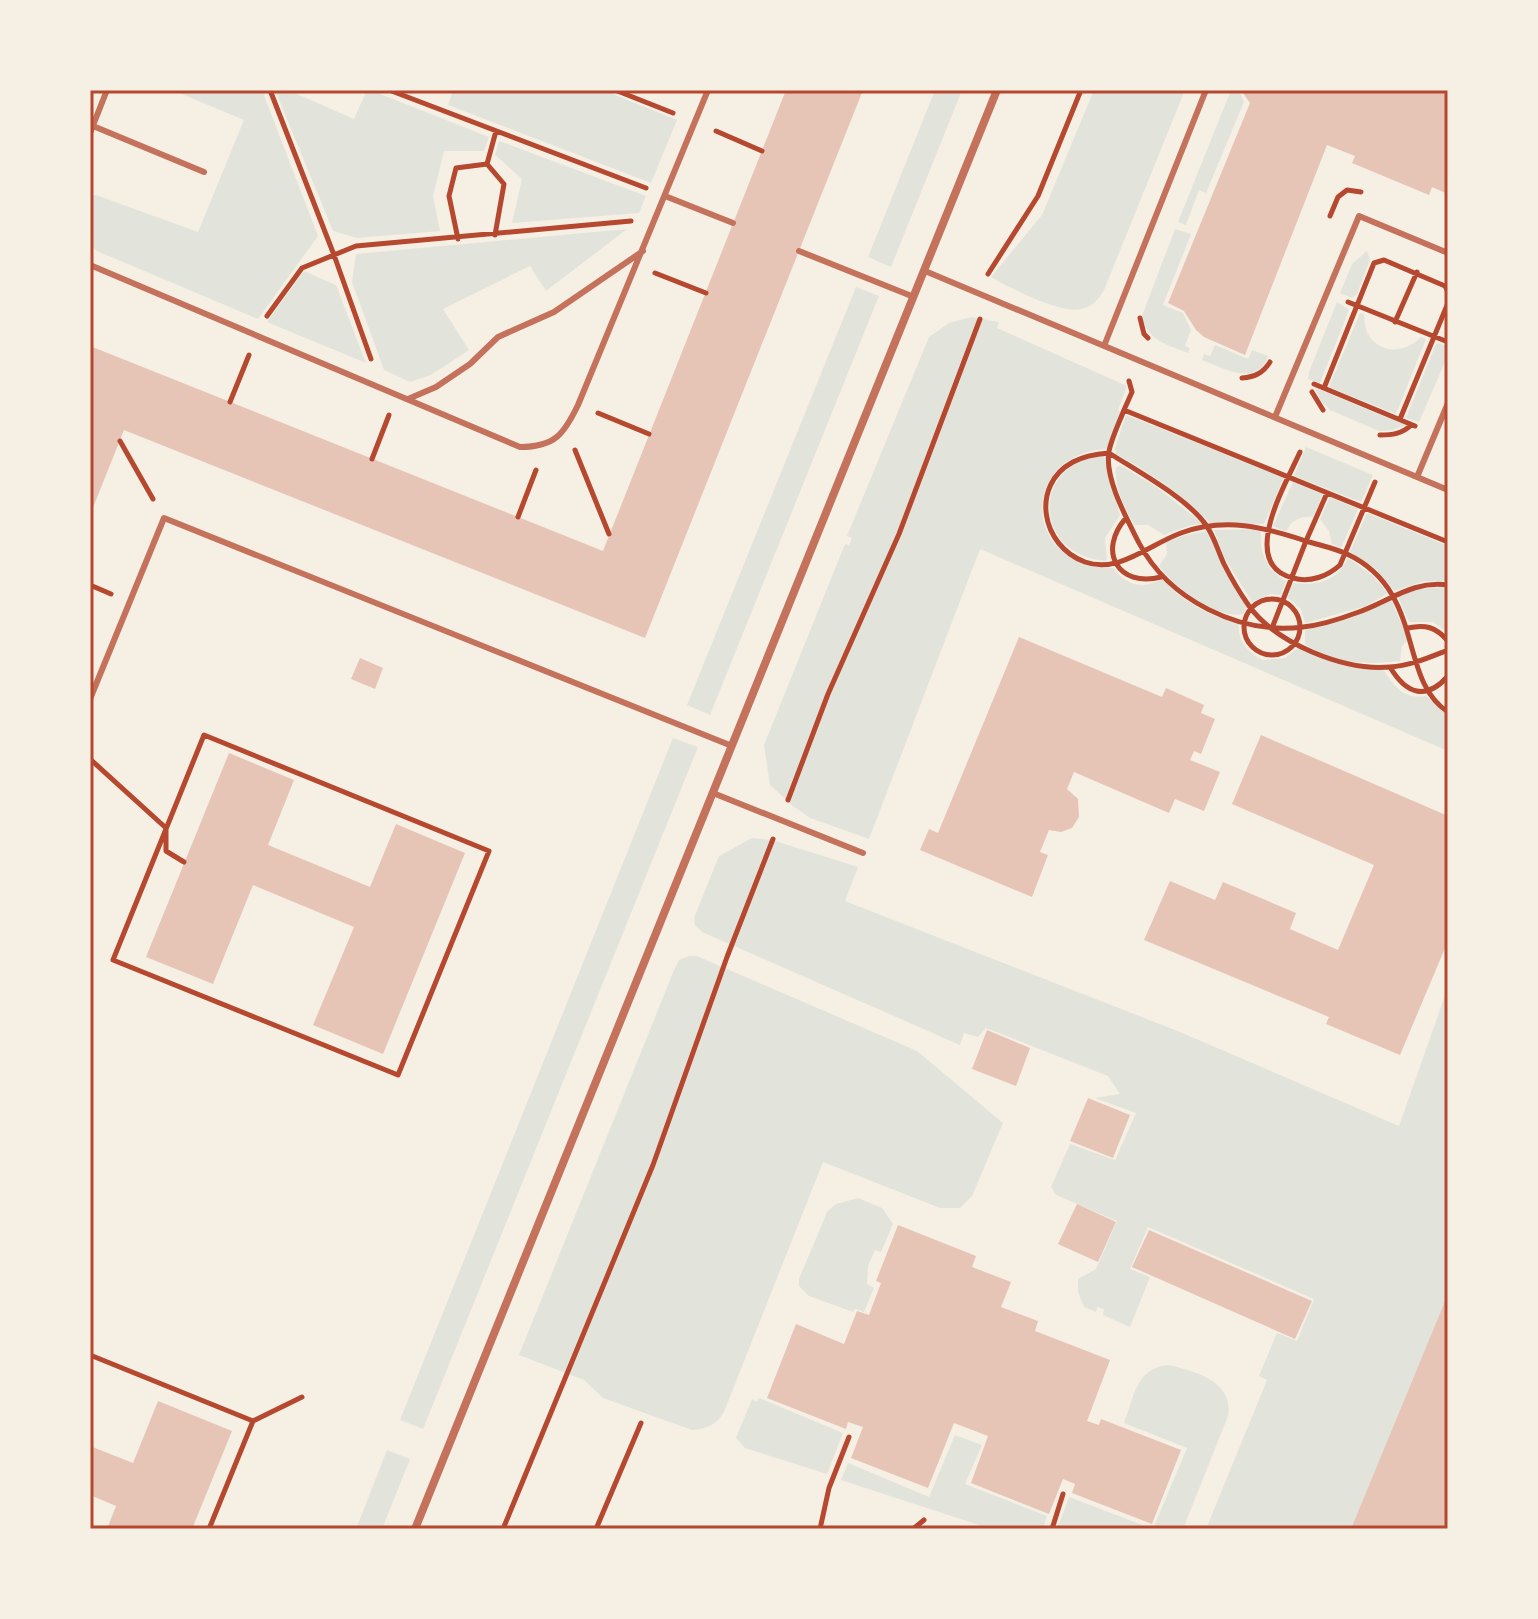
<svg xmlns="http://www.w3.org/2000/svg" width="1538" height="1619" font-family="'Playfair Display',serif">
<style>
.green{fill:#e2e4dc}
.building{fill:#e6c5b7}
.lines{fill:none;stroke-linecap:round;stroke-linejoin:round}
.path{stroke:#b5482f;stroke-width:5}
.service{stroke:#c5725c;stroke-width:6}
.minor{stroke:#c5725c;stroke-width:8}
.neatline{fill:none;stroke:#b5482f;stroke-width:3}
</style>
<rect width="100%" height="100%" fill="#f6efe4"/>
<path class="green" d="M172,90H262L318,236L258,319L97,251L90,245V197L96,195L198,232L244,120Z
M275,90H288L354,119L367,90H370L489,137L484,151H444L433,196L440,231L357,238L333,231Z
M453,90H614L613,94L677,120L651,183L448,105Z
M935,90H962L891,267L868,257Z
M1094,90H1185L1104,290C1099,299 1092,307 1081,309C1060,314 1010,288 991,277L1042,215Z
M1231,90H1239L1244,102L1206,193L1199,190L1186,225L1178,222Z
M499,141L646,196L639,213L512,223L522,179L495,155Z
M627,229L546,291L530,266L443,309L469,350L431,375L410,382L384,370L352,282L356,254Z
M1175,229L1191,234L1163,305L1183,313L1191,330L1185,346L1190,348L1188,353C1168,345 1146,340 1142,316Z
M1367,251L1370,260L1357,294L1352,298L1340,293L1352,264Z
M304,271L336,285L366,363L267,322Z
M856,287L879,296L710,715L687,705Z
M1337,302L1349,310L1320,383L1308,379L1309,372Z
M1360,313L1364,314C1365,321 1365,328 1368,334C1380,355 1406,353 1421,337L1426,339L1396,414L1329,387Z
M971,317L999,322L997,328L1127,386L1118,410L1121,412L1107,449C1023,452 1016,565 1113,568C1128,586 1141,590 1162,579C1183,602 1208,616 1239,623C1237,641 1248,652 1263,660L1285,658L1298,648L1346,666L1383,669C1394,686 1404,700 1426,696L1448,715V751L980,549L869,839L810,818L793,806L770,785L764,745L845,544L849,545L852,538L847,536L929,337L949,323Z
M1439,343L1448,347V355L1419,422L1406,418L1436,344Z
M1215,345L1248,359L1252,350L1268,356C1257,388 1223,368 1202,360L1204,354L1210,356Z
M1315,388L1406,425L1393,430L1379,431L1330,410L1321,401Z
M1126,415L1284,477L1264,524L1210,523C1184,495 1149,472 1116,454L1115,448Z
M1306,447L1373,475L1361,502L1294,476Z
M1104,456L1120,515L1105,538L1107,561C1031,556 1031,461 1104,456Z
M1120,465L1158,488L1203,524L1191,525L1164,535L1148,525H1134C1125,508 1114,487 1116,468Z
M1293,482L1323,494L1313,517C1301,516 1291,520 1286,532L1273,526Z
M1330,497L1358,509L1341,548L1332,544L1329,531L1320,519Z
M1367,513L1448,546V581H1424L1394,591L1377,570L1350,552Z
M1254,529L1261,531C1259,553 1267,570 1286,581L1281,595L1270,594L1252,602L1224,557L1214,530Z
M1208,531L1224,570L1244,602L1246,608L1243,614C1217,620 1173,586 1159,566L1167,554L1166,542L1186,535Z
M1348,558L1372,575L1388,593L1366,606L1305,623L1301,609L1287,597L1293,583C1318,586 1337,581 1348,558Z
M1441,587L1448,588V633L1433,622H1409L1398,597L1418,589Z
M1391,599L1408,640L1402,646L1400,661C1370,665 1331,664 1305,644V630L1351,618Z
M673,738L698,747L423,1429L400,1420Z
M752,838L772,840L858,867L845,901L1180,1032L1399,1126L1448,987V1529H1206L1267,1380L1259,1376L1277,1333L1297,1341L1314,1299L1148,1227L1130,1269L1150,1277L1130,1327L1103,1315L1104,1309L1097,1307L1096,1312L1084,1307L1078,1292V1279L1096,1269L1117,1221L1056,1195L1051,1187L1070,1144L1115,1160L1136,1113L1095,1098L1120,1094L1108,1076L986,1028L978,1037L964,1033L960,1045L702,932L695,925L694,918L719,856Z
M689,956H697L917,1051L1003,1123L972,1196L960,1208H940L823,1162L724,1412C716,1425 707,1429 692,1430L603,1398L584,1380L519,1355L674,970L679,960Z
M858,1198L882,1208L893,1224L881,1252L875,1250L868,1266L867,1284L874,1288L864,1312L855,1309L853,1312L809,1296L799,1286V1279L827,1212L836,1204Z
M1168,1365C1196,1371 1234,1382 1228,1416L1183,1529H1057L1069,1497L1153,1529L1187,1448L1124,1423C1134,1397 1136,1368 1168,1365Z
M759,1398L843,1433L827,1474L745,1448L736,1438L752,1399L757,1402Z
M955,1435L982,1445L965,1484L1047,1516L1043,1529H991L841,1480L848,1463L929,1497Z
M387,1450L410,1459L382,1529H356Z"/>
<path class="building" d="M786,90H863L645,638L124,430L90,515V346L603,551Z
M1241,90H1436L1448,95V194L1432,187L1429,195L1352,163L1355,156L1327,145L1245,355L1204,337L1196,330L1184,311L1168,303L1250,103Z
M1019,637L1162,697L1166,688L1204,705L1201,713L1215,719L1201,754L1194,751L1190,760L1220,772L1204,811L1175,799L1169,813L1074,772L1067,789L1078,799L1079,817L1072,828L1061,832L1049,830L1040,852L1048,855L1032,897L920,850L929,829L938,833Z
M360,658L383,668L375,689L351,679Z
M1261,735L1448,816V941L1400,1055L1326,1024L1329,1017L1144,940L1170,881L1215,900L1223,882L1296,913L1290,929L1338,950L1374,865L1232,804Z
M229,753L294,780L268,845L370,887L396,824L465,853L383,1054L313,1025L354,927L253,885L213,984L146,957Z
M987,1030L1030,1048L1016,1086L972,1069Z
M1088,1098L1130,1115L1113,1158L1070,1141Z
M1077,1204L1116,1222L1098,1262L1058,1244Z
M898,1225L976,1256L972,1267L1011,1282L1001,1307L1038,1321L1035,1331L1110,1360L1087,1421L1099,1425L1101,1419L1181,1450L1152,1524L1072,1493L1075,1484L1063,1479L1049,1514L971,1483L988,1436L954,1423L928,1488L851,1458L863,1427L848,1422L846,1429L767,1398L796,1324L844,1344L857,1311L869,1315L881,1283L876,1281Z
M1149,1230L1312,1301L1295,1339L1132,1267Z
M1448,1294V1529H1351Z
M158,1401L232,1431L192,1529H107L116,1506L90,1495V1446L133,1463Z"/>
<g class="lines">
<path class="path" d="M270,90L334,255L371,359
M389,90L646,188
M615,90L673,113
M716,131L762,151
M487,164L504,184L495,235
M1330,216L1338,197L1347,190L1361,192
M458,239L449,196L456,168L487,164L496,131
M655,273L706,293
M988,274L1038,196L1081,90
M1348,302L1448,342
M267,316L302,268L356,246L631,221
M1140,318L1144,334L1148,338
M1395,322L1417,272
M1242,378C1255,377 1263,373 1270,362
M1129,381L1132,392L1124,410L1448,542
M1314,384L1415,426
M1324,388L1374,263L1384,260L1445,286L1448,292
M1312,392L1323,410
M230,402L249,355
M1124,410C1119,423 1112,437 1109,451C1104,478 1127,519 1139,543C1169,600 1239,635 1303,627C1321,625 1340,619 1356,613C1389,602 1412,580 1448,585
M598,413L649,434
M1400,419L1448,303
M1380,435C1392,435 1402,434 1411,425
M120,441L153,499
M575,450L609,534
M1300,452C1287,482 1237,564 1293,578C1310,583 1328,576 1340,565L1375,482
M372,459L389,415
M518,517L536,470
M1126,518C1097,551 1118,588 1161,577
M90,585L111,594
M1244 627a28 28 0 1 1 56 0a28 28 0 1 1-56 0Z
M1272,628L1306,541L1327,493
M1408,628C1425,624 1436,627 1448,641
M1448,650C1430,657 1410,666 1390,667C1344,671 1277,644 1249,606C1240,593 1231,578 1224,564C1218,551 1214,536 1206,525C1187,498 1137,471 1109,453C1097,454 1084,456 1073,462C1030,485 1041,546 1085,562C1119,574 1150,544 1181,533C1225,517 1264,527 1306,541C1319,545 1334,548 1347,554C1426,591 1397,679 1448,712
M1390,667C1406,694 1426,701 1448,676
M204,735L489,851L398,1075L113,960Z
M90,759L166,828V851L184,862
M788,800L828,694L899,534L980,319
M90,1355L253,1421
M209,1529L253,1421L302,1397
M503,1529L653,1165L727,957L773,839
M596,1529L641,1423
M820,1529L829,1488L849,1437
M913,1529L924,1520
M1052,1529L1063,1494"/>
<path class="service" d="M93,126L204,172
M90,133L107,90
M665,196L733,223
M799,251L914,297
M90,265L520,447C555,447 564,434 578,405L708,90
M925,271L1448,490
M1104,346L1206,90
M408,399L436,387L470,364L498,337L554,312L643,251
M1275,417L1359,216L1448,253
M1417,477L1448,403
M90,699L164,518L732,746
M713,793L863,853"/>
<path class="minor" d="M415,1529L997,90"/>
</g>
<rect width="1538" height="1619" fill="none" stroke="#f6efe4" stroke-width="184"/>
<rect x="92" y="92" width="1354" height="1435" class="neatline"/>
</svg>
